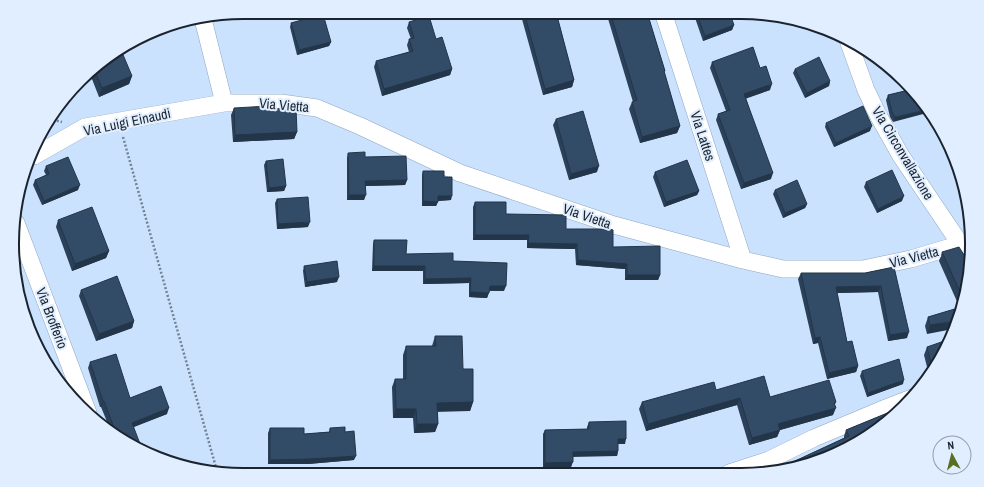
<svg xmlns="http://www.w3.org/2000/svg" width="984" height="487" font-family="'Archivo Narrow',sans-serif">
<style>
.lines{fill:none;stroke-linecap:round;stroke-linejoin:round}
.minor-casing{stroke:#90a7c1;stroke-width:18}
.path{stroke:#738396;stroke-width:2.5;stroke-dasharray:2 2;stroke-linecap:butt}
.minor{stroke:#fff;stroke-width:17}
.wall{fill:#2b4159}
.shaded-wall{fill:#233549}
.building{fill:#324c68;stroke:#233549}
.labels{text-anchor:middle;dominant-baseline:central;stroke-width:4;stroke-linejoin:round;paint-order:stroke}
.street-label{font-size:14px;fill:#1b242e;stroke:#e0eeff}
.rim{fill:none;stroke:#1b242e;stroke-width:2}
</style>
<rect width="100%" height="100%" fill="#cae2fe"/>
<g class="lines">
<g class="minor-casing">
<path id="minor" d="M663,12L743,260
M203,19L224,103
M848,40L866,90L879,117L901,156L971,260
M34,156L85,127L224,103H281L317,108L360,126L460,173L614,225L743,260L783,269H863L911,259L961,244
M16,223L88,413
M729,473L769,460L814,438L881,410L912,398"/>
</g>
<path class="path" d="M49,119L62,122
M123,137L217,471"/>
<use href="#minor" class="minor"/>
</g>
<path class="wall" d="M520,12H556L574,80L572,87L543,95Z
M606,12H647L665,71L664,72L680,126L677,133L640,143L629,109L632,102H633Z
M693,12H729L734,25L732,30L703,41Z
M409,22L436,39L452,69L450,75L382,96L374,67L376,61L409,52L407,45L409,39H411L407,28Z
M291,23L331,42L329,46L297,55L290,27Z
M102,60L132,76L129,84L99,97L90,74Z
M712,62L760,68L770,90L746,98L771,179L741,189L716,120L718,114L726,111L710,68Z
M795,69L830,81L829,86L805,98L793,73Z
M913,89L893,122L890,117L886,100L888,95Z
M234,108L269,109L297,132L294,139L233,142L231,115Z
M556,119L597,172L569,180L553,125Z
M826,123L870,131L834,147L825,127Z
M348,153L365,157L407,180L405,185L366,186L364,200H347V158Z
M266,161L286,186L284,191L267,192L264,165Z
M46,166L78,190L42,205L33,185L35,180L46,175L44,171Z
M423,171L444,177L451,200L438,201L436,206H422V175Z
M655,172L699,191L697,195L664,207L653,177Z
M866,182L902,201L877,213L864,187Z
M775,190L807,204L805,208L783,218L773,194Z
M277,199L308,227L277,229L275,203Z
M475,202L506,214L566,229L613,247L660,275L658,280H625V269L576,265L575,249L527,248V240H473V207Z
M58,220L109,251L106,258L72,271L56,227Z
M374,240L406,254L453,261L504,291H489L487,298L469,297V283L423,284V271H372L373,244Z
M942,252L969,266L959,306L939,261Z
M304,266L337,282L305,287L303,271Z
M894,267L907,338L888,341L878,292L837,293L847,342L858,366L856,372L827,379L818,343L813,344L798,279L801,273H865Z
M81,290L134,321L132,328L96,341L79,296Z
M958,308L927,334L925,326L928,317Z
M435,336L463,369L473,402L470,411H438V424L435,432L414,433L413,418H393L392,387L395,379H403V355L406,346H432Z
M948,346L929,375L924,355L927,347Z
M90,362L130,398L167,414L133,427L141,451L110,429L101,407H100L88,368Z
M862,371L903,384L867,397L860,376Z
M716,390L835,405L833,415L780,430L777,437L749,445L737,405L646,431L639,409L642,402Z
M902,407L829,457L781,470L782,467L844,438V436L846,430Z
M589,422L625,444H618V451L617,456H573L571,467L543,468V434L545,430L587,429V427Z
M270,428L304,434L329,432L330,428L345,432L354,460L308,464H268V433Z"/>
<path class="shaded-wall" d="M182,22L154,34V32L169,24Z
M734,25L732,30L703,41L705,36Z
M331,42L329,46L297,55L299,50Z
M452,69L450,75L382,96L384,89Z
M132,76L129,84L99,97L102,88Z
M574,80L572,87L543,95L545,89Z
M830,81L829,86L805,98L807,93Z
M772,84L770,90L742,100L744,94Z
M925,110L927,113L893,122L895,117Z
M680,126L677,133L640,143L642,137Z
M872,126L870,131L834,147L836,143Z
M297,132L294,139L233,142L235,135Z
M599,166L597,172L569,180L571,174Z
M773,173L771,179L741,189L744,183Z
M407,180L405,185L364,186L365,181Z
M80,185L78,190L42,205L44,201Z
M286,186L284,191L267,192L269,188Z
M699,191L697,195L664,207L666,202Z
M349,195H366L364,200H347Z
M438,196H452L451,200L436,201Z
M904,196L902,201L877,213L878,209Z
M423,201L438,202L436,206H422Z
M807,204L805,208L783,218L785,213Z
M310,222L308,227L277,229L278,224Z
M475,235H529L527,240H473Z
M528,243L577,244L575,249L527,248Z
M109,251L106,258L72,271L75,264Z
M578,260L627,264L625,269L576,265Z
M374,266H425L423,271H372Z
M627,275H660L658,280H625Z
M339,277L337,282L305,287L307,282Z
M471,278L469,283L423,284L425,279Z
M490,286H506L504,291L488,290Z
M881,286L878,292L834,293L836,287Z
M470,292L489,293L487,298L469,297Z
M134,321L132,328L96,341L99,334Z
M955,321L953,329L927,334L930,325Z
M909,332L907,338L888,341L890,335Z
M820,337L818,343L813,344L815,338Z
M858,366L856,372L827,379L829,373Z
M904,380L903,384L867,397L868,393Z
M740,398L737,405L646,431L648,424Z
M103,401H104L101,407H100Z
M473,402L470,411L434,412L437,403Z
M836,402L833,409L836,408L833,415L780,430L777,437L749,445L752,438L778,424Z
M169,408L167,414L129,429L132,423Z
M396,409H416L413,418H393Z
M417,424H438L435,432L414,433Z
M618,439H626L625,444H616Z
M618,451L617,456L571,457L573,452Z
M356,456L354,460L308,464H268L270,460Z
M573,462L571,467L543,468L545,463Z"/>
<path class="building" d="M524,12H556L574,80L545,89Z
M610,12H647L665,71H664L680,126L642,137L632,102L637,100Z
M696,12H729L734,25L705,36Z
M323,14L331,42L299,50L291,23Z
M429,16L436,39L442,37L452,69L384,89L376,61L413,51L409,39L414,38L409,22Z
M753,47L760,68L766,66L772,84L744,94L773,173L744,183L718,114L730,110L712,62Z
M121,50L132,76L102,88L94,69L102,60Z
M819,57L830,81L807,93L795,69Z
M913,89L914,91L925,110L895,117L892,112L888,95Z
M269,106V109L296,108L297,132L235,135L234,108Z
M863,106L872,126L836,143L826,123Z
M583,111L599,166L571,174L556,119Z
M365,152V157L406,156L407,180L365,181L366,195H349L348,153Z
M68,157L80,185L44,201L35,180L49,174L46,166Z
M283,159L286,186L269,188L266,161Z
M687,160L699,191L666,202L655,172Z
M892,170L904,196L878,209L866,182Z
M423,171H444V177H452V196H438V202L423,201Z
M797,180L807,204L785,213L775,190Z
M308,197L310,222L278,224L277,199Z
M475,202H506V214L566,215V229H610L613,230V247L660,246V275H627V264L578,260L577,244L528,243L529,235H475Z
M92,207L109,251L75,264L58,220Z
M374,240H407L406,254L453,253V261L507,263L506,286H490L489,293L470,292L471,278L425,279V266H374Z
M959,247L964,255L969,266L962,296L942,252Z
M337,261L339,277L307,282L304,266Z
M894,267L909,332L890,335L881,286L836,287L847,342L852,341L858,366L829,373L820,337L815,338L801,273H865Z
M14,273L20,291L19,292Z
M117,276L134,321L99,334L81,290Z
M958,308L955,321L930,325L928,317Z
M435,336H462L463,369H473V402L437,403L438,424H417L416,409H396L395,379H406V346H436Z
M950,339L948,346L934,367H932L927,347Z
M116,354L130,398L161,386L169,408L132,423L142,449L139,450L116,433L104,401H103L90,362Z
M899,359L904,380L868,393L862,371Z
M59,374L63,384L57,375Z
M764,376L770,397L829,380L836,402L834,403L836,408L778,424L780,430L752,438L740,398L648,424L642,402L714,382L716,390Z
M902,407L869,436L829,457L783,470L782,467L849,436L846,430Z
M626,421V439H618V451L573,452V462L545,463V430L589,429V422Z
M345,427V432L354,431L356,456L310,459L270,460V428H304V434L330,432V428Z"/>
<g class="labels">
<g class="street-label">
<text transform="translate(284 105) rotate(5)">Via Vietta</text>
<text transform="translate(127 122) rotate(-12)">Via Luigi Einaudi</text>
<text transform="translate(703 136) rotate(72)">Via Lattes</text>
<text transform="translate(903 153) rotate(59)">Via Circonvallazione</text>
<text transform="translate(587 216) rotate(19)">Via Vietta</text>
<text transform="translate(914 257) rotate(-14)">Via Vietta</text>
<text transform="translate(52 318) rotate(69)">Via Brofferio</text>
</g>
</g>
<path d="M0 0H984V487H0ZM243 19H741A224 224 0 0 1 965 243V244A224 224 0 0 1 741 468H243A224 224 0 0 1 19 244V243A224 224 0 0 1 243 19Z" fill="#e0eeff" fill-rule="evenodd"/>
<path class="rim" d="M243 19H741A224 224 0 0 1 965 243V244A224 224 0 0 1 741 468H243A224 224 0 0 1 19 244V243A224 224 0 0 1 243 19Z"/>
<g transform="translate(952 455) rotate(353)"><circle r="19" fill="#e0eeff" stroke="#919dab"/>
<path d="M0-3L7 15L0 10L-7 15Z" fill="#5a7020"/>
<text y="-6" font-size="11" font-weight="bold" text-anchor="middle" fill="#1b242e">N</text>
</g>
</svg>
